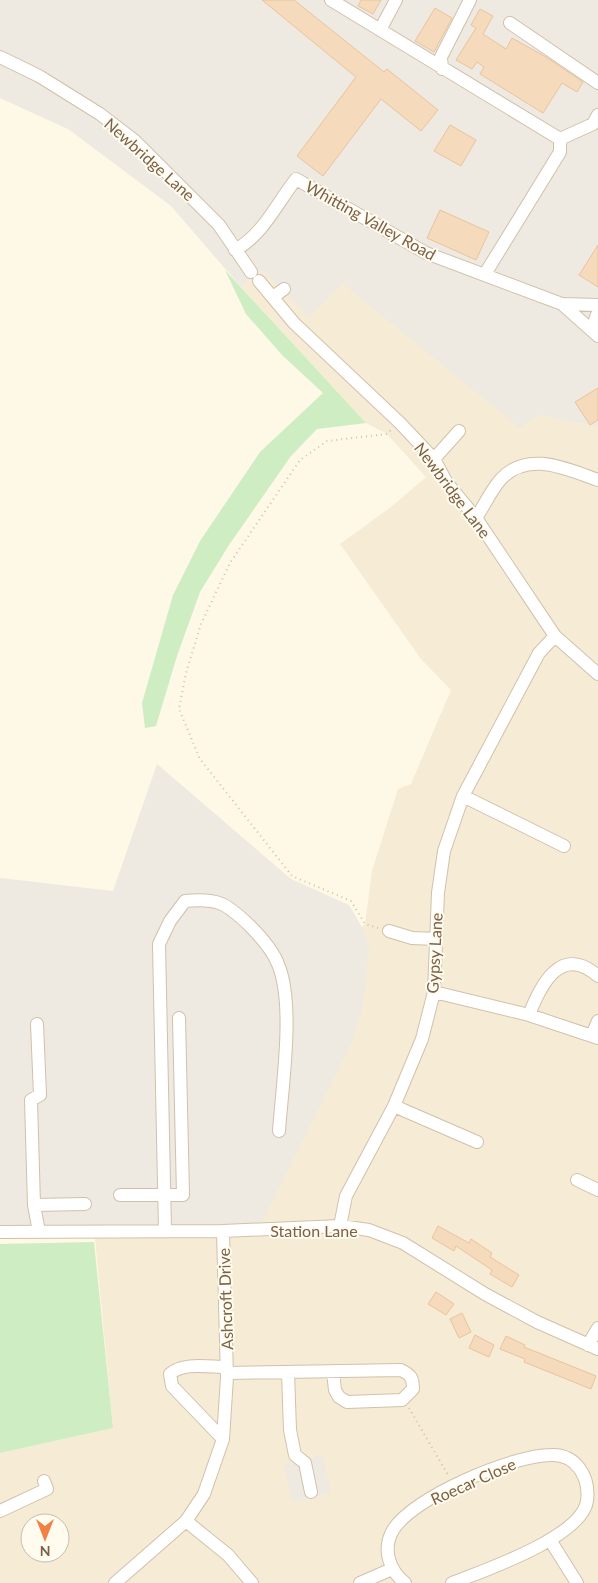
<svg xmlns="http://www.w3.org/2000/svg" width="598" height="1583" font-family="Lato,sans-serif">
<style>
.residential{fill:#f6ebd4;fill-rule:evenodd}
.industrial{fill:#eee9e1}
.green{fill:#cfedc3}
.building{fill:#f6dabc;stroke:#eac39b}
.lines{fill:none;stroke-linecap:round;stroke-linejoin:round}
.minor-casing{stroke:#d1c1ab;stroke-width:14}
.path{stroke:#dbbe9e;stroke-width:2;stroke-dasharray:1 4;stroke-linecap:butt}
.minor{stroke:#fff;stroke-width:12}
.labels{text-anchor:middle;dominant-baseline:central;stroke-width:4;stroke-linejoin:round;paint-order:stroke}
.street-label{font-size:16px;fill:#7a6148;stroke:#fffbef}
</style>
<rect width="100%" height="100%" fill="#fef8e7"/>
<path class="residential" d="M263,271L342,282L471,386L538,415L598,427V1583H0V1453L113,1428L94,1227L369,945L362,927L365,924L372,871L398,789L411,784L451,690L421,659L340,544L391,507L426,477L387,434L366,423L241,287ZM30,1523H60V1553H30Z"/>
<path class="industrial" d="M0,0H598V427L538,415L520,428L342,283L309,317L263,271L241,287L171,206L68,129L0,98Z
M157,764L291,879L349,905L362,927L369,945L363,1005L353,1040L260,1226L0,1228V878L113,891Z
M322,1455L331,1493L292,1502L284,1464Z"/>
<path class="green" d="M225,270L366,423L317,429L291,456L229,545L200,592L177,656L156,726L145,728L142,703L173,595L200,541L260,452L323,393L282,355L246,314Z
M94,1242L113,1428L0,1453V1244Z"/>
<path class="building" d="M262,0H294L384,72L387,69L438,110L421,131L381,99L323,176L297,156L356,77Z
M361,0H381L373,14L358,6Z
M435,8L452,18L434,52L415,41Z
M480,9L493,16L483,34L506,49L512,38L546,57L583,82L577,92L562,83L543,113L480,74L484,67L477,62L472,69L456,60L476,28L471,25Z
M450,125L476,140L461,166L434,151Z
M440,210L489,232L476,260L427,238Z
M598,245V287L579,275Z
M598,388V420L590,425L575,402Z
M438,1226L469,1243L471,1239L492,1253L490,1257L519,1275L512,1287L490,1274L492,1270L456,1246L454,1251L432,1238Z
M436,1292L454,1304L446,1315L428,1304Z
M462,1313L471,1332L459,1338L450,1319Z
M475,1335L494,1345L489,1357L469,1348Z
M506,1336L525,1345L524,1347L596,1376L591,1389L524,1362L525,1359L500,1349Z"/>
<g class="lines">
<g class="minor-casing">
<path id="minor" d="M331,0L560,139V152L485,274
M510,23L598,83
M380,30L396,0
M0,57L39,76L100,114L135,141L219,225L251,272
M442,69L441,57L470,0
M560,139L593,124L598,115
M235,250C263,235 277,203 296,179L426,253L562,304L598,336
M259,281L294,323L400,423L434,459L447,483L476,518L555,636L598,674
M273,297L284,289
M562,304L598,305
M596,333L595,320L598,312
M434,459L459,431
M476,518C484,506 491,490 501,479C528,450 566,469 598,480
M463,796L564,846
M389,931L412,938L436,939
M434,992L529,1015L598,1038
M529,1015C541,984 561,944 598,976
M37,1024L40,1095L31,1100L34,1205L39,1232
M592,1035L598,1021
M394,1106L477,1142
M577,1180L598,1190
M120,1195H183L179,1018
M34,1205L85,1204
M340,1226L346,1196L394,1106L422,1039L434,992L438,893L444,851L463,796L539,653L555,636
M165,1231L159,944L170,921L185,901C218,898 226,903 249,925C259,935 273,951 278,964C295,1004 282,1086 279,1131
M0,1232L223,1231L340,1226L369,1230L403,1243L485,1294L537,1322L598,1349
M588,1345L598,1328
M227,1373L401,1370C411,1375 413,1378 413,1389L402,1400L347,1402L339,1397L335,1390L333,1372
M288,1373L290,1430L295,1455L305,1463L311,1492
M223,1439L172,1386L170,1374C183,1362 209,1367 226,1367
M0,1511L47,1489L44,1481
M186,1521L228,1555L252,1583
M550,1540L577,1583
M115,1583L186,1521L204,1494L223,1439L227,1377L223,1231
M360,1583L392,1569
M405,1583C389,1570 382,1549 393,1530C413,1497 513,1455 551,1455C577,1454 590,1478 587,1501C582,1537 483,1571 452,1583"/>
</g>
<path class="path" d="M378,928L365,924L351,901L292,876L200,759L179,709L186,673L201,624L230,563L300,460L327,441L387,434L391,430
M409,1408L448,1475"/>
<use href="#minor" class="minor"/>
</g>
<g class="labels">
<g class="street-label">
<text transform="translate(150 159) rotate(42)">Newbridge Lane</text>
<text transform="translate(371 220) rotate(29)">Whitting Valley Road</text>
<text transform="translate(453 490) rotate(53)">Newbridge Lane</text>
<text transform="translate(434 953) rotate(-87)">Gypsy Lane</text>
<text x="314" y="1230">Station Lane</text>
<text transform="translate(225 1299) rotate(-92)">Ashcroft Drive</text>
<text transform="translate(473 1481) rotate(-24)">Roecar Close</text>
</g>
</g>
<g transform="translate(45 1538) rotate(180)"><circle r="24" fill="#fffbef" stroke="#cabdac"/>
<path d="M0-4L9 19L0 12L-9 19Z" fill="#f18043"/>
<text y="-8" font-size="14" font-weight="bold" text-anchor="middle" fill="#7a6148">N</text>
</g>
</svg>
